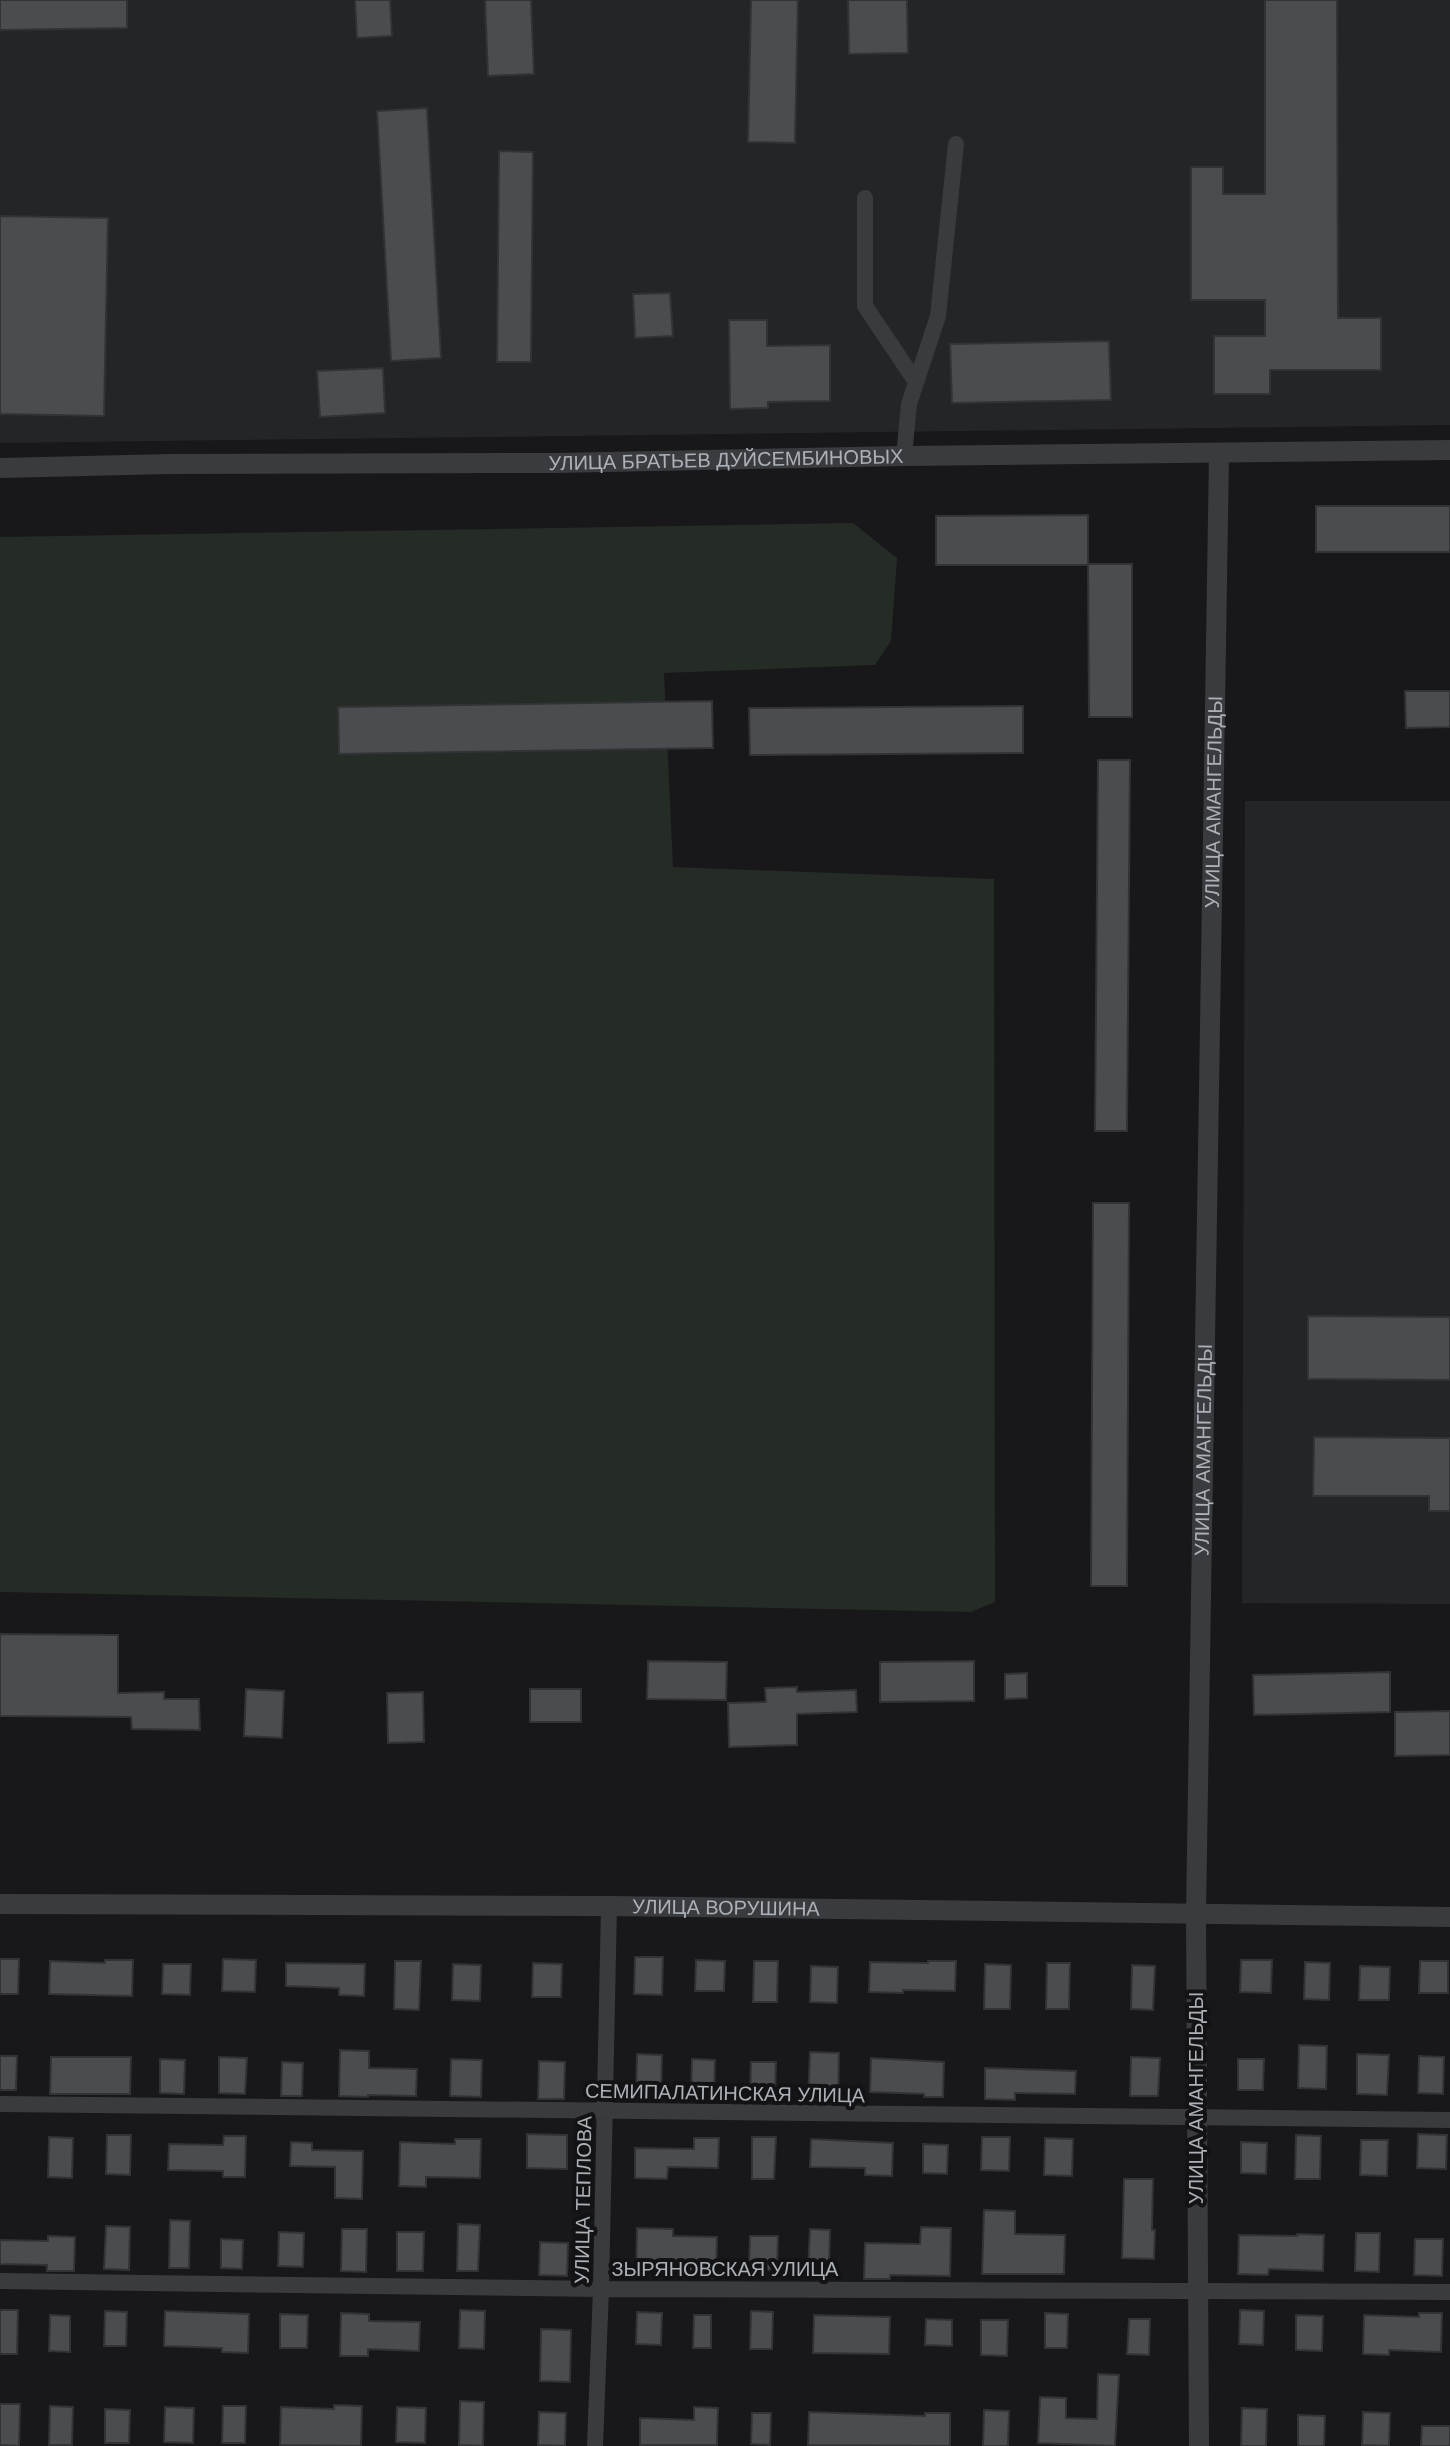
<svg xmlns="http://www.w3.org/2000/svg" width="1450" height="2446" font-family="Helvetica,sans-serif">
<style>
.built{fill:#242527}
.green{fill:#252b25}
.building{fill:#4a4c4f;stroke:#323336;stroke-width:2}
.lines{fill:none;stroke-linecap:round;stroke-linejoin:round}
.minor{stroke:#3a3b3e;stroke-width:16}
.tertiary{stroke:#3a3b3e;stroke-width:20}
.labels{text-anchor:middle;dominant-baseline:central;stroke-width:8;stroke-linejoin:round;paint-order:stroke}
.street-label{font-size:20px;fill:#acb1b8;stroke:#131315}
</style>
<rect width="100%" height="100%" fill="#18181a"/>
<path class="built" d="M0,0H1450V425L0,443Z
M1245,801H1450V1604L1242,1603Z"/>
<path class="green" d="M853,523L897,558L891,641L875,665L664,673L673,867L994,879L995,1602L971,1612L0,1592V537Z"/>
<path class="building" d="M0,0H127V28L0,30Z
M355,0H390L392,36L357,38Z
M485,0H531L534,74L488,76Z
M751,0H798L795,143L748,142Z
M848,0H907L908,53L849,54Z
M1265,0H1337L1338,318H1381V370H1270V394H1214V336H1265V300H1191V167H1223V194H1265Z
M427,108L441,358L391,361L377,111Z
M499,151L533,152L531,362H497Z
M0,216L108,218L104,416L0,414Z
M670,293L673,336L635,338L633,294Z
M729,320H767V346L830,345V401L768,402V408L730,409Z
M1109,341L1111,400L952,403L950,344Z
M383,368L385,413L320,417L317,371Z
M1316,506H1450V552H1316Z
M1088,515V565H936V516Z
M1088,564H1132V717H1089Z
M1405,691H1450V727L1406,728Z
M712,701L713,748L339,754L338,707Z
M1023,706V753L750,755L749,708Z
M1098,760H1130L1127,1131H1095Z
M1093,1203H1129L1127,1586H1091Z
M1308,1316L1450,1317V1380L1308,1379Z
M1314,1437L1450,1438V1511H1429V1496H1313Z
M0,1634L118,1635V1693L164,1692V1699H199L200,1730L132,1729L131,1717L0,1716Z
M648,1661L727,1662L726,1700L647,1699Z
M974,1661V1701L880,1702V1662Z
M1390,1672V1712L1254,1715L1253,1675Z
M1027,1673V1698L1005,1699V1674Z
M797,1687V1692L856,1690L857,1712L797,1714V1745L729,1747L728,1703L766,1702L765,1688Z
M246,1689L284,1691L282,1738L244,1736Z
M530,1689H581V1722H530Z
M423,1692L424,1742L388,1743L387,1693Z
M1450,1711V1755L1395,1756V1712Z
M635,1957H663L662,1995L634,1994Z
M0,1959H19L18,1994H0Z
M223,1959L256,1960L255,1992L222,1991Z
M105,1960H133L132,1996L49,1994L50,1961L105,1963Z
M696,1960L725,1961L724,1991H695Z
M1241,1960H1272L1271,1993L1240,1992Z
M395,1961H421L419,2010L394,2009Z
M754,1961H778L777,2002H753Z
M928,1961H956L955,1991L903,1990V1993L869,1992L870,1962L928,1963Z
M1420,1961H1448V1993H1419Z
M1305,1962L1330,1963L1329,2000L1304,1999Z
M286,1963L365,1964L364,1996L339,1995V1988L286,1986Z
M533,1963L562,1964L561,1997H532Z
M1047,1963H1070L1069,2009H1046Z
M163,1964H191L190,1995L162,1994Z
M453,1964L481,1965L480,2001L452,2000Z
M985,1964L1011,1965L1010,2009H984Z
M1132,1965L1155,1966L1153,2010L1131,2009Z
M811,1966L838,1967L837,2003L810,2002Z
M1360,1966L1390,1967L1389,2000H1359Z
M1299,2045L1327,2046L1326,2089L1298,2088Z
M340,2050L369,2051V2068L417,2069L416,2096L368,2095V2097L339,2096Z
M810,2052L839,2053L838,2102L808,2101Z
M637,2054L662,2055L661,2100H636Z
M1357,2054L1389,2055L1387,2095L1357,2094Z
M0,2056H17L16,2090H0Z
M1419,2056L1444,2057L1443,2094L1418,2093Z
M51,2057H131L130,2094H50Z
M219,2057L247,2058L245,2094L219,2093Z
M1131,2057L1160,2058L1158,2096H1130Z
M871,2058L944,2062L943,2097H924V2094L870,2092Z
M160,2059L185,2060L184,2094L160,2093Z
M451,2059L482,2060L481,2097L450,2096Z
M692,2059L715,2060L714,2096H691Z
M1238,2059H1264L1263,2090H1238Z
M539,2061L565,2062L564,2099H538Z
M282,2062L303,2063L302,2096H281Z
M751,2062H776L775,2098L750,2097Z
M985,2068L1076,2071L1075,2094L1015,2093V2100L985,2099Z
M527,2134L567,2135V2169L527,2168Z
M1418,2134L1447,2135L1446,2169L1417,2168Z
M107,2135H131L130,2175L106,2174Z
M1296,2135L1321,2136L1320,2179H1295Z
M224,2136H246L245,2177H223V2171L168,2170L169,2144L223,2145Z
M49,2137L73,2138L72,2178L48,2177Z
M752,2137H776L774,2179H752Z
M982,2137H1010L1009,2171L981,2170Z
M694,2138H719L718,2168L668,2167L667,2179L635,2178V2148L694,2149Z
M1045,2138L1073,2139L1072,2176L1044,2175Z
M455,2139H481L480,2178L426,2177V2187L399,2186L400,2142L455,2144Z
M811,2139L893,2143L892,2176L865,2175V2168L810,2167Z
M1361,2140H1388L1387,2176L1360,2175Z
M291,2142L312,2143V2150L363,2151L362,2199L335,2198V2167L290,2166Z
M1241,2142L1267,2143L1266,2174L1241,2173Z
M923,2144L948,2145L947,2174L923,2173Z
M1124,2179H1153L1152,2230H1155L1154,2259L1122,2258Z
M984,2210L1015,2211V2234L1065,2235L1064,2274H982Z
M170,2220L190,2221L189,2268H169Z
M458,2224L480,2225L478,2271H457Z
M106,2226L130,2227L129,2270L104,2269Z
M921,2227L951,2228L950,2276L890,2275V2279H864L865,2243L920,2244Z
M637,2228L673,2229V2236L717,2237L716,2278L692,2277V2274L636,2273Z
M342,2229H367L366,2272L341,2271Z
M810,2229L830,2230L829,2270L808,2269Z
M279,2232L304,2233L303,2267L278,2266Z
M397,2232H424L423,2271H397Z
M1356,2233H1380L1379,2272L1355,2271Z
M1297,2234L1324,2235L1323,2271L1269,2269L1268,2275L1238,2274L1239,2235L1297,2236Z
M48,2236L75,2237L74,2271H47V2265L0,2264V2240L48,2241Z
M750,2236H778L777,2270H749Z
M221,2239L243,2240L242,2269L221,2268Z
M1415,2239H1443L1442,2276L1414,2275Z
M540,2242L568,2243L567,2276L539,2275Z
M0,2310H18L17,2354H0Z
M460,2310L485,2311L484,2349L459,2348Z
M1240,2310L1264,2311L1263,2345L1239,2344Z
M105,2311L127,2312L126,2346H104Z
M165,2311L249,2314L248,2353L222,2352V2348L164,2346Z
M751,2311L773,2312L772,2349H750Z
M637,2312L662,2313L661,2345L636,2344Z
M341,2313L369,2314V2321L420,2322L419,2351L368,2349V2356H340Z
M1045,2313L1068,2314L1067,2348H1045Z
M1419,2313H1442L1441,2352L1389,2350V2355L1363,2354L1364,2315L1419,2317Z
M280,2314L308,2315L307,2348H280Z
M50,2315L70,2316V2352L49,2351Z
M694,2315H711V2348H693Z
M814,2315L890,2317L889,2354L813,2353Z
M1296,2315L1323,2316L1322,2351L1296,2350Z
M926,2319L952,2320V2346L925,2345Z
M1129,2319H1150L1149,2355L1127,2354Z
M981,2320H1008L1007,2356L981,2355Z
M541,2329L571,2330L570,2382L540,2381Z
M1098,2374L1119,2375L1115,2446L1038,2443L1040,2397L1066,2398V2418L1097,2419Z
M460,2401L484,2402L483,2446L459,2445Z
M0,2404H20L19,2446L0,2445Z
M334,2405L362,2406L361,2446L280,2445L281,2407L334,2409Z
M50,2406L73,2407L72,2445H49Z
M223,2406H246L245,2443H222Z
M165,2407L194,2408L193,2443L164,2442Z
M397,2407L426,2408L425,2443L396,2442Z
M694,2407L718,2408L717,2445H640V2418L694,2420Z
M1242,2408L1267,2409L1266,2446H1241Z
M105,2409L130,2410L129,2443H105Z
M984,2410L1009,2411L1008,2446H983Z
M539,2412L566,2413L565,2446L538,2445Z
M809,2412L925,2416V2413H950V2446L808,2445Z
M1363,2412L1390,2413L1389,2446L1362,2445Z
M752,2413H771L770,2445L751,2444Z
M1298,2415L1325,2416L1324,2446H1298Z
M1422,2426H1450V2446H1421Z"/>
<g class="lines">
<path class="minor" d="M865,198V306L916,382
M904,456L909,404L938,316L956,144
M0,2104L1450,2120
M0,2281L601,2289L1450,2292
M595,2446L601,2289L609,1906"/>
<g class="tertiary">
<path id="s1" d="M0,468L170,464L556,463L904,456L1450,450"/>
<path id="s2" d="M0,1904L609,1906L1450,1917"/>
<path id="s3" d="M1199,2446L1196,1914L1219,453"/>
</g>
</g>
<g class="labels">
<g class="street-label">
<text stroke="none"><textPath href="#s1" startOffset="726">УЛИЦА БРАТЬЕВ ДУЙСЕМБИНОВЫХ</textPath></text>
<text stroke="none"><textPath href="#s3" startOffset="1644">УЛИЦА АМАНГЕЛЬДЫ</textPath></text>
<text stroke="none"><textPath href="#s3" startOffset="996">УЛИЦА АМАНГЕЛЬДЫ</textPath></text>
<text stroke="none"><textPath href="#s2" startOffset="726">УЛИЦА ВОРУШИНА</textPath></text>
<text transform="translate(725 2093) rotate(1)">СЕМИПАЛАТИНСКАЯ УЛИЦА</text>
<text transform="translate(1196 2098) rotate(-90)">УЛИЦА АМАНГЕЛЬДЫ</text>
<text transform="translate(583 2200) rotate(-89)">УЛИЦА ТЕПЛОВА</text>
<text x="725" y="2269">ЗЫРЯНОВСКАЯ УЛИЦА</text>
</g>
</g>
</svg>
